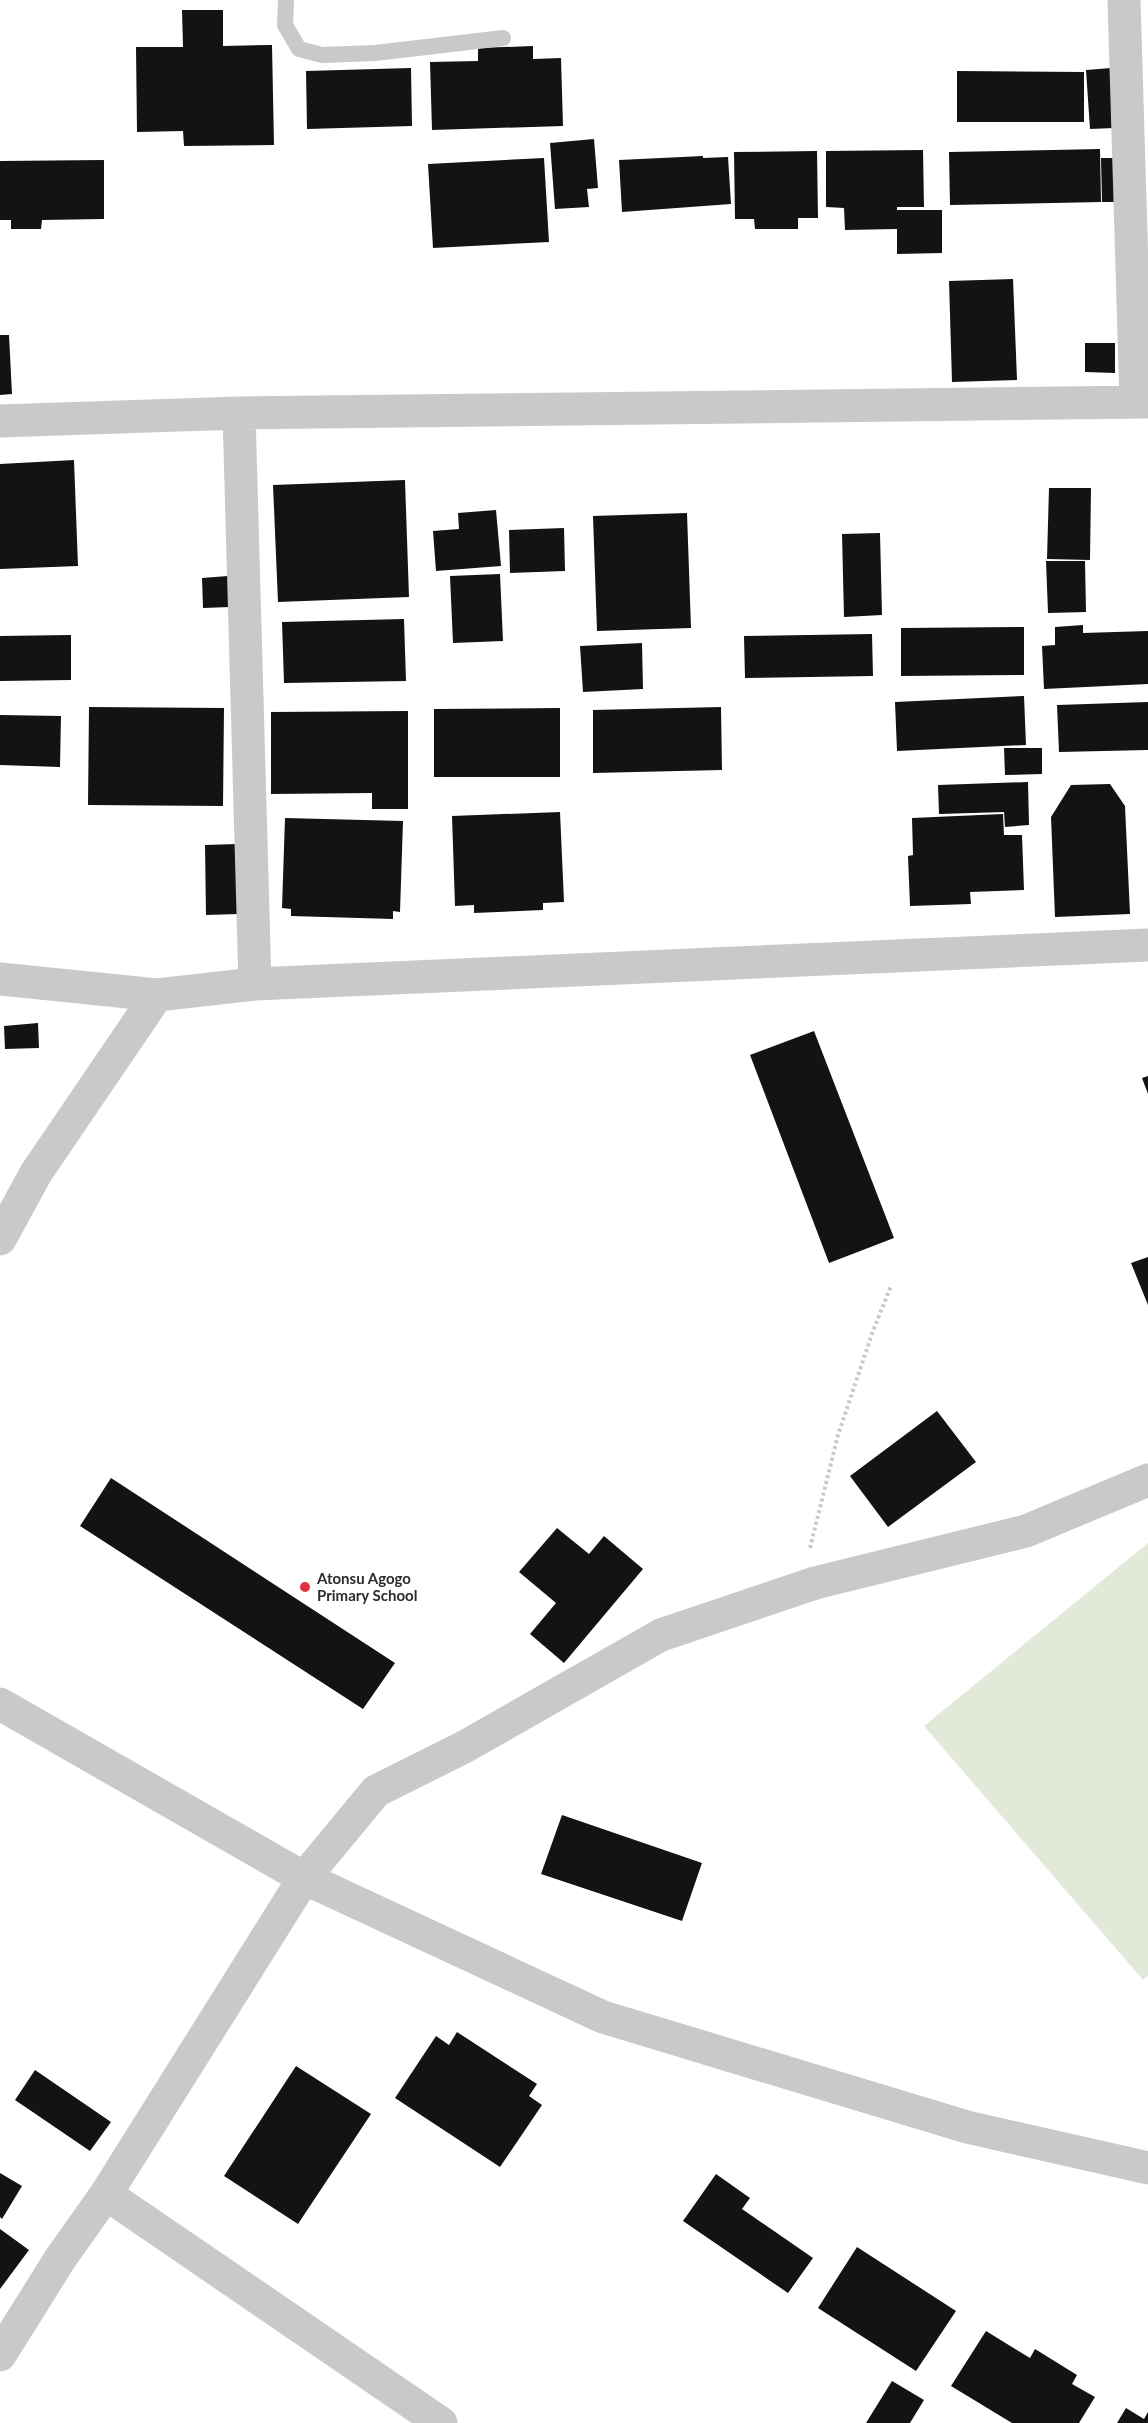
<svg xmlns="http://www.w3.org/2000/svg" width="1148" height="2423" font-family="Lato,sans-serif">
<style>
.green{fill:#e2e9d9}
.building{fill:#131313}
.lines{fill:none;stroke-linecap:round;stroke-linejoin:round}
.path{stroke:#c9c9c9;stroke-width:4;stroke-dasharray:3 3;stroke-linecap:butt}
.lane{stroke:#c9c9c9;stroke-width:16}
.street{stroke:#c9c9c9;stroke-width:33}
.poi-dot{fill:#df313f;stroke:#fff;stroke-width:2}
.labels{text-anchor:middle;dominant-baseline:central;stroke-width:6;stroke-linejoin:round;paint-order:stroke}
.poi-label{font-size:15px;font-weight:bold;fill:#2c2c2c;stroke:#fff;text-anchor:start}
</style>
<rect width="100%" height="100%" fill="#fff"/>
<path class="green" d="M1148,1543V1976L1143,1980L924,1726Z"/>
<path class="building" d="M182,10H223V46L272,45L274,145L184,146L183,131L137,132L136,47H183Z
M533,46V59L561,58L563,126L432,130L430,62L478,61V48Z
M411,68L412,126L307,129L306,71Z
M1111,68L1114,128L1090,129L1086,70Z
M957,71L1084,72V122H957Z
M594,139L598,188L587,189L589,207L555,209L550,143Z
M1100,149L1101,202L950,205L949,152Z
M923,150L924,207H897V210H942V253L897,254V229L845,230L844,208L826,207V151Z
M817,151L818,218H798V229H755L754,219H735L734,152Z
M703,156V158L728,157L731,204L622,212L619,160Z
M544,158L549,242L433,248L428,164Z
M1101,158H1118L1119,202H1102Z
M104,160V219L42,220L41,229H11V220H0V161Z
M1013,279L1017,380L952,382L949,281Z
M0,335H9L12,394L0,395Z
M1085,343H1115V373L1085,372Z
M74,460L78,566L0,569V464Z
M405,480L409,597L278,602L273,485Z
M1049,488H1091L1090,560L1047,559Z
M496,510L501,566L436,571L433,531L459,529L458,513Z
M687,513L691,628L597,631L593,516Z
M564,528L565,571L510,573L509,530Z
M880,533L882,615L844,617L842,534Z
M1046,561H1085L1086,612L1048,613Z
M500,574L503,641L453,643L450,576Z
M228,576L230,607L203,608L202,578Z
M404,619L406,681L284,683L282,622Z
M1083,625V633L1148,631V684L1044,689L1042,646L1055,645V627Z
M1024,627V675L901,676V628Z
M872,634L873,676L745,678L744,636Z
M71,635V680L0,681V636Z
M642,643L643,689L583,692L580,646Z
M1024,696L1026,745L897,751L895,702Z
M1148,702V750L1059,752L1057,705Z
M89,707L224,708L223,806L88,805Z
M721,707L722,770L593,773V710Z
M560,708V777H434V709Z
M408,711V809H372V793L271,794V712Z
M0,715L61,716L60,767L0,765Z
M1004,748H1042V774L1005,775Z
M1028,782L1029,825L1005,827L1004,812L939,814L938,785Z
M1110,784L1125,806L1130,914L1055,917L1051,817L1071,785Z
M560,812L564,902L543,903V910L474,913V905L455,906L452,816Z
M1003,814L1004,835H1022L1024,890L970,892L971,904L910,906L908,856L913,855L912,818Z
M285,818L403,821L400,912L393,911V919L291,916V909L282,908Z
M237,844L239,914L206,915L205,845Z
M38,1023L39,1048L5,1049L4,1026Z
M814,1031L894,1238L829,1263L750,1055Z
M1148,1076V1094L1142,1078Z
M1148,1257V1305L1131,1263Z
M937,1411L976,1462L888,1527L850,1476Z
M111,1478L395,1663L363,1709L80,1526Z
M557,1528L589,1554L604,1536L643,1569L564,1663L530,1634L556,1603L519,1572Z
M562,1815L702,1863L682,1921L541,1874Z
M457,2032L537,2084L529,2096L542,2105L500,2167L395,2098L436,2036L449,2045Z
M296,2066L371,2114L298,2224L224,2176Z
M35,2070L111,2122L90,2151L15,2100Z
M0,2173L22,2186L2,2219L0,2217Z
M716,2174L750,2198L742,2209L813,2258L788,2293L683,2221Z
M0,2229L29,2250L0,2289Z
M857,2247L956,2311L916,2371L818,2308Z
M986,2331L1030,2358L1035,2349L1077,2375L1072,2384L1095,2397L1079,2423H1012L951,2386Z
M892,2381L924,2400L910,2423H866Z
M1126,2408L1144,2419L1148,2412V2423H1117Z"/>
<g class="lines">
<path class="path" d="M810,1548L838,1435L873,1331L891,1286"/>
<path class="lane" d="M286,0L285,25L299,49L322,55L375,53L503,38"/>
<path class="street" d="M1124,0L1136,402
M239,413L255,984
M0,421L239,413L1148,402
M0,979L157,995
M0,1239L36,1173L157,995L255,984L1148,945
M0,1704L304,1878L376,1791L466,1746L661,1635L815,1583L1026,1531L1148,1480
M106,2194L441,2423
M0,2355L60,2259L106,2194L304,1878L603,2017L967,2127L1148,2168"/>
</g>
<circle class="poi-dot" cx="305" cy="1587" r="6"/>
<g class="labels">
<g class="poi-label">
<text x="317" y="1578">Atonsu Agogo<tspan x="317" dy="17">Primary School</tspan></text>
</g>
</g>
</svg>
